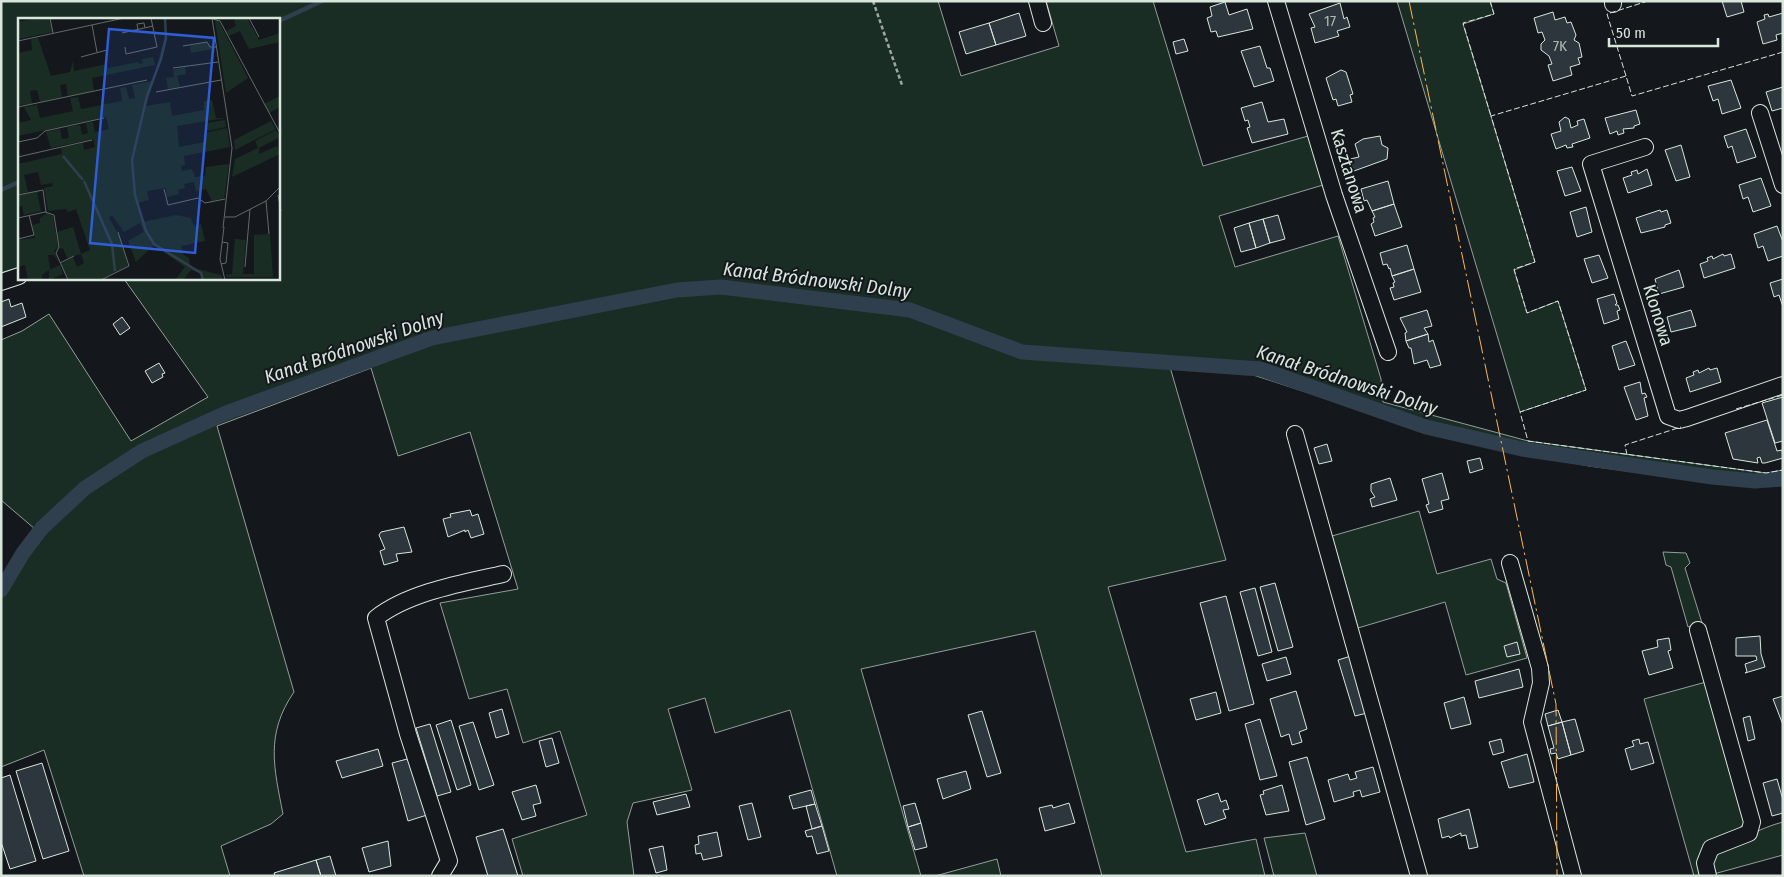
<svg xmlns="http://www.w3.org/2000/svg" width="1784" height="877" font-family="'Fira Sans Condensed',sans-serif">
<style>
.green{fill:#1a2d24;stroke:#939e99}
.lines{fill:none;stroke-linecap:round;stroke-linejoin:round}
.stream{stroke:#2f3f4d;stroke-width:4.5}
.canal{stroke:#2f3f4d;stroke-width:15}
.building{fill:#2c363c;stroke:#d8e6dc}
.minor-casing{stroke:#d8e6dc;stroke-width:18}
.path{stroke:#9da8a2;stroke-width:2.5;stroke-dasharray:4 2.5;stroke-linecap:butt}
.minor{stroke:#14181c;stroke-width:16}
.fence{stroke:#d8e6dc;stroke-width:1;stroke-dasharray:6 2.5;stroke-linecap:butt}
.power{stroke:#ffb74d;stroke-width:1;stroke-dasharray:18 4 2.5 4;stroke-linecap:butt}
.labels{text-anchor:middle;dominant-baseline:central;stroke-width:4;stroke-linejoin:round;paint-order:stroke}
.number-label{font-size:15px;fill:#adbab4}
.street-label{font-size:18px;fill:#d8e6dc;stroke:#14181c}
.water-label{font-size:19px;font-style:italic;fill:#d8e6dc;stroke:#14181c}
.inset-river{fill:none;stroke:#2f3f4d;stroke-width:2.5}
.inset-road{fill:none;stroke:#626a69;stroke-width:1}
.view{fill:#305dd8;fill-opacity:0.15;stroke:#305dd8;stroke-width:2.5}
.inset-edge{fill:none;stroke:#d8e6dc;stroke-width:2.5}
</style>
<rect width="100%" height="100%" fill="#14181c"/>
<path class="green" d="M1,1H938L961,76L1059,46L1046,1H1153L1203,166L1308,136L1323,185L1219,216L1235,267L1338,236L1381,379L1383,402L1528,441L1766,473L1783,470V484L1741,486L1589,466L1480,445L1392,420L1244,372L1170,367L1226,560L1108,587L1186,852L1256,839L1265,876H1102L1035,631L861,669L921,876H837L790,710L715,733L705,698L668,709L692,790L633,803L627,822L634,876H523L512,839L587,815L560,731L523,743L507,689L469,699L440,603L518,589L470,432L398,456L371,368L217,426L294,692C265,734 274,768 283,814L271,824L221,846L230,876H84L44,750L1,767V583L35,529L1,500V340L22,331L49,314L131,441L208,397L124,279H279V19H19V273L1,278Z
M1397,1H1490L1494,14L1463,24L1535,262L1514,270L1527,313L1558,301L1586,390L1520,412Z
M1419,511L1437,574L1491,559L1497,579L1506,583L1527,658L1466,675L1445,602L1358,628L1332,536Z
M1663,552L1686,553L1690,563L1685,568L1702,623L1688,627L1671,567L1666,565Z
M1706,682L1746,822L1734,833L1709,842L1704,876H1694L1644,699Z
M1783,822V855L1710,875L1715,851C1737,842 1759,828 1783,822Z
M1305,833L1317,876H1274L1264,838Z
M997,859L1001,876H935Z"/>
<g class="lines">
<path class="stream" d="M279,21L322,1
M1,190L19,182"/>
<path class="canal" d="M1,590L23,553L42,528L85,488L142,451L226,413L432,338L677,290L721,287L910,310L1022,352L1260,369L1426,427L1522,449L1712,477L1755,481L1783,479"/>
</g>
<path class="building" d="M1722,1H1741L1744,12L1727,17Z
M1225,2L1229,15L1247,9L1253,29L1218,37L1216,31L1211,32L1207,18L1212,16L1210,7Z
M1340,3L1344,19L1347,17L1350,27L1337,31L1339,36L1315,43L1311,28L1315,27L1309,14Z
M1553,12L1555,20L1565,17L1567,23L1571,22L1576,35L1574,40L1579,43L1582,57L1578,58L1580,64L1570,67L1572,75L1553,81L1548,65L1552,64L1549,56L1541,50V44L1545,40L1542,32L1538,33L1534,18Z
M1019,13L1026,36L996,45L989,23Z
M1783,13V33L1776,35L1777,40L1763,44L1757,22L1765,19L1764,15L1768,14L1769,17Z
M989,23L996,45L966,54L959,32Z
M1184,39L1188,51L1176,54L1173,42Z
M1260,46L1267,68H1270L1274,81L1254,87L1241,51Z
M1341,70L1346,72L1353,94L1350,95L1352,102L1338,106L1336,99L1333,100L1326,78Z
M1731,80L1741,108L1722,114L1718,99L1713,101L1708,86Z
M1783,87V108L1772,111L1766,92Z
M1262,102L1268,122L1284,119L1288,134L1252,143L1247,128L1250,127L1248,120L1245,121L1241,108Z
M1636,110L1640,124L1634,126V128L1623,129L1624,133L1618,135L1617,131L1610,134L1605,118Z
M1565,117L1569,119L1571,128L1578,125L1577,121L1584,119L1590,138L1572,144L1573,147L1567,148L1566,145L1556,149L1551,134L1561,131L1559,122Z
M1746,129L1756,157L1737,163L1732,146L1728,148L1724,136Z
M1380,136L1382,145L1388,148L1387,159L1354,171L1350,159L1359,157L1355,144L1363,139Z
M1681,145L1690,177L1676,181L1665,150Z
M1572,167L1581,191L1565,196L1557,171Z
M1647,169L1652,185L1628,193L1623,178L1632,175L1631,172L1637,170L1638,174Z
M1761,178L1771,206L1753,212L1748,197L1743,199L1739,185Z
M1388,181L1394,204L1372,211L1367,200L1364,201L1361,189Z
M1394,204L1402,227L1375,236L1371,224L1374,222L1373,218L1375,217L1372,211Z
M1586,207L1592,232L1577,237L1570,212Z
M1660,210L1661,212L1667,210L1671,223L1665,225V227L1641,233L1636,218Z
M1278,215L1285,239L1270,243L1263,219Z
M1263,219L1270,243L1256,248L1249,223Z
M1249,223L1256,248L1241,252L1234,228Z
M1777,226L1783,242V256L1768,261L1763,246L1758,248L1754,234Z
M1407,245L1414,269L1392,276L1390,268L1389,269L1387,264L1383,265L1380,253Z
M1723,254L1724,256L1731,254L1735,268L1704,278L1700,264L1708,261L1707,258L1712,256L1713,259Z
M1599,255L1608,278L1592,283L1584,259Z
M1414,269L1421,292L1394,300L1390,288L1394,287L1393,283L1395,282L1392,276Z
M1679,270L1684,287L1659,294L1655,279Z
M1783,279V307L1779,295L1774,297L1770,283Z
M1614,294L1617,303L1615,305H1618L1620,310L1617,311L1619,319L1604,324L1597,299Z
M9,299L11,307L22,303L26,317L1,327V302Z
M1427,310L1432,326L1424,328L1428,334L1406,341L1405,333L1407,332L1400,318Z
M1691,310L1696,326L1671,332L1667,317Z
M122,317L130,328L120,335L113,324Z
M1428,334L1429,342L1433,340L1441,365L1430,368L1427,360L1414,364L1411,348H1409L1406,341Z
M1626,341L1635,365L1619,370L1612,346Z
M159,363L165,373L162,374L163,377L152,383L145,371Z
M1709,368L1710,370L1717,368L1721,382L1690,392L1686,378L1694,375L1693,372L1698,370L1699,373Z
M1640,382L1642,394L1645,393L1647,397L1644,398L1648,416L1636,420L1624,387Z
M1783,397V441L1775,443L1762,403Z
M1767,420L1777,451L1782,450L1783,458L1765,463H1762L1760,457L1757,458L1758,463L1733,459L1725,433Z
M1327,444L1332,461L1319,464L1314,448Z
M1480,458L1483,469L1470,473L1467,461Z
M1442,473L1449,499L1441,501L1443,509L1429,513L1426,505L1429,504L1422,479Z
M1390,478L1397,500L1372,507L1370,499L1375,497L1371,491V484Z
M470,510L472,516L478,514L484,534L471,538L468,530L465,532V530L448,537L443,519L451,517L450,514Z
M404,527L412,552L396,554L398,561L384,565L380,551L385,549L379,535L381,532Z
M1275,583L1293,647L1278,651L1260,587Z
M1255,588L1272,652L1258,656L1240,592Z
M1226,596L1254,704L1229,711L1200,603Z
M1760,636L1761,654L1765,667L1745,673L1747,672L1745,664L1757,660L1756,656H1736V638Z
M1669,638L1671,650L1668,651L1673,668L1649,675L1642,651L1658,647L1657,640Z
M1517,642L1520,654L1507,657L1504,646Z
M1351,656L1367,713L1355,716L1338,660Z
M1286,657L1291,674L1267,681L1262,664Z
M1519,669L1523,687L1479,698L1475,681Z
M1296,691L1307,729L1299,732L1302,742L1292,745L1289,734L1281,737L1270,699Z
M1216,692L1221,713L1196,720L1190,699Z
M1783,696V725L1773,699Z
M1464,697L1471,724L1451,729L1444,703Z
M502,709L509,734L496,738L489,713Z
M1558,710L1562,722L1548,726L1545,714Z
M982,711L1001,773L987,777L968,715Z
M1750,716L1755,739L1748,741L1743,718Z
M1260,719L1277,776L1260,780L1245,724Z
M1575,719L1584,751L1571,755L1562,722Z
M451,720L471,785L457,790L436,725Z
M473,722L494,785L479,790L459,726Z
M1562,722L1571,755L1558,759L1556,753L1551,754L1550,749L1554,748L1548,726Z
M430,724L451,792L437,796L416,728Z
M552,738L559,763L546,767L539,741Z
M1501,739L1504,752L1493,755L1489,742Z
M1639,739L1640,744L1648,742L1654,763L1631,770L1625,749L1634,746L1632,741Z
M378,749L383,766L342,778L336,761Z
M1527,754L1534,782L1509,788L1501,762Z
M1307,757L1325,819L1306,825L1289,762Z
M411,758L427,815L408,821L392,763Z
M42,763L69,851L43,859L16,771Z
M1373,767L1380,792L1362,797L1360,790L1353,792L1354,796L1334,802L1328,780L1348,774L1350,780L1357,778L1355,772Z
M966,771L971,789L943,799L937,779Z
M10,775L36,861L10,869L1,842V778Z
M1777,779L1783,800V813L1772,816L1763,783Z
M536,785L541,803L533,805L536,816L522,820L512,792Z
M1282,785L1289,811L1266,815L1260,795L1264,794L1263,791Z
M811,790L815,804L793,809L789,796Z
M1218,793L1221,802L1226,800L1229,809L1223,810L1226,818L1205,825L1197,800Z
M686,794L690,807L657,815L653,802Z
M752,803L761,837L748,840L739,806Z
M915,803L921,823L908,827L903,806Z
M1069,803L1075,823L1045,831L1039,808L1052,805L1053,808Z
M815,804L822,826L812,829L806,806Z
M1469,809L1478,847L1469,849L1466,835L1461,836V833L1450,838L1449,836L1442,838L1438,819Z
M921,823L927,847L915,850L908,827Z
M822,826L829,851L817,854L812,836L807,837L805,831Z
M503,829L518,876H488L476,837Z
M717,832L722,856L703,860L701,853L696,854L695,845L699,844L698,836Z
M388,841L391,866L369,872L362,848Z
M663,846L667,870L656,873L649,849Z
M330,856L336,876H321L316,860Z
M316,860L321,876H275L274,873Z"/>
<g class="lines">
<g class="minor-casing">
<path id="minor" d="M1037,1L1043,23
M1276,1L1334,195L1388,352
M1613,1V4
M1760,113L1783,185
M1645,147L1591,164L1668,416L1679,420L1687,418L1783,385
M1,282L19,276
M1295,434L1419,876
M1510,563L1540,668L1541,683L1532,722L1573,876
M1698,630L1752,822L1749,833L1711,848L1705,863L1708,876
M440,876L449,861L408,734L376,618C409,592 463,583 503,574"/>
</g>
<path class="path" d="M873,1L902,85"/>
<use href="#minor" class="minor"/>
<path class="fence" d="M1490,1L1494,14L1463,23L1491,116
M1783,52L1632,96L1626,76L1491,116L1535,262L1514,269L1527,313L1558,301L1586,390L1520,412L1528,441L1766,473L1783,470
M1626,76L1607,14L1648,1
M1736,409L1783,395
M1627,455L1625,445L1681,427"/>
<path class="power" d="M1409,1L1556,704L1557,876"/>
</g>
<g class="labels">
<g class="number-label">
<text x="1330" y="21">17</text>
<text x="1560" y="46">7K</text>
</g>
<g class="street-label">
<text transform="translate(1349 171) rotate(73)">Kasztanowa</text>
<text transform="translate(1658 315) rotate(73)">Klonowa</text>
</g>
<g class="water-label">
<text transform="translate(817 280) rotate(7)">Kanał Bródnowski Dolny</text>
<text transform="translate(354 347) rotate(-19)">Kanał Bródnowski Dolny</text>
<text transform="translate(1347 380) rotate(18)">Kanał Bródnowski Dolny</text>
</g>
</g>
<g transform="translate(18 18)">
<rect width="262" height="262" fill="#14181c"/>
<path d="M20,0H31L35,14L0,21V4ZM146,0L149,21L128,88L152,84L154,98L186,92V83L194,82L198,100H207L159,108L161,129L187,124L186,115L209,110L212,129L166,138L167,147L163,148L164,153L174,151L177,159L187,158L188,149L211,146L206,180L194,183L188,171L178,173L176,164L166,166L167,170L160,172L161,176L149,179L148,170L129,173L131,182L120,185L125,204L158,197L173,200L176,208L183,206L187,223L163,228L165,236L171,240L172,249L203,257L205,262H185L182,255L173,252L165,262H157L167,249L136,227L118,244L110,223L126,214L122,205L106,214L94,197L91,200L103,221L110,248L82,262H50L43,246L55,239L59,249L66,245L63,236L49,240L45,230L42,231L39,214L55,209L63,236L72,232L58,191L50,194L48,191L30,193L26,170L35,168L34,165L23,167L20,154L6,157L10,174L0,176V146L44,136L43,130L65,125L66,132L77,129L75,121L33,130L28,114L42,111L44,121L51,120L49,109L62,107L64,117L70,115L68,105L75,104L77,114L91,111L88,99L0,118V105L13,102L6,89L19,87L22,100L55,93L52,80L60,79L63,91L104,83L102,70L108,69L111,81L117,80L114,67L135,63L147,18ZM220,0H229L241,22L262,15V24L231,31L222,13L211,18L208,13L218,8L216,2ZM197,2H200L230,60L208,75ZM20,20L33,58L52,54L55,43L56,53L89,46L90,50L120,44L121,46L125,45L124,41L135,39L137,47L74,60L76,73L50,78L48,66L42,67L44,79L22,84L19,72L12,73L14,86L0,87V35L14,32L13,21ZM189,24L195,31L173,35L172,28ZM167,49L168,56L159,58L162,69L150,71L148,60L156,59L155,52ZM262,78V89L251,95L246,86ZM207,102L208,109L189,113L188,105ZM253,103L258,111L217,132L216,122ZM258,112L262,119L241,130V136L259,128L262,136L214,159L217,141L240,130L237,123ZM24,172L19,175L23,193L6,197L4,188L0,189V177ZM29,195L35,198L40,229L36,233L41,245L36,237H30L32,251L24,257V262H10L7,247L0,249V222L17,220L14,207L22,205V200ZM252,216L255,259H209L208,257L214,256L217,221L228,222L225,256H236V217ZM42,247L45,256L31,262V252Z" fill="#1a2d24"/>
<path class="inset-river" d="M147,0L148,20L143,41L129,78L114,142L117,177L128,213L136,226L183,255L185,262M45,138L65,162M66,163L94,226L97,253"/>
<path class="inset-road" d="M32,0L35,15M192,0L202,3L263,117M194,0L214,130L205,210M231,0L241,19M74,7L79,34M120,12L119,6L126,5L127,10M104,15L135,8M0,23L106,0M165,28L189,24L192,29H198M107,29L108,36L139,29L133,0M63,39L89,32M155,50L200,44M138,74L203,62M0,89L129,62M0,124L19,120L27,113L86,100M0,139L74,122M146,171L150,187L180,180L187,185L207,181M0,177L25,172L28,194M260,177L263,193M248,183L251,216M207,199H217L248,183L263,168M0,200L27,194L36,197L41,229L38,235L50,262M206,209L202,241L207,262M0,221L16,217L11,197M42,245L56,238M203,246L208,245L210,225L204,224M227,249L232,191M83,262L111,248L100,214"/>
<path class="view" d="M91,11L196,20L177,235L72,225Z"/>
<rect width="262" height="262" class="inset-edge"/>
</g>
<rect width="1784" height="877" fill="none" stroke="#d8e6dc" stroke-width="5"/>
<path d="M1609 38v8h109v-8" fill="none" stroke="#d8e6dc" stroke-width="2.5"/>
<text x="1616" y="38" font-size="15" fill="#d8e6dc" stroke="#14181c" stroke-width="4" paint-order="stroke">50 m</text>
</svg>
